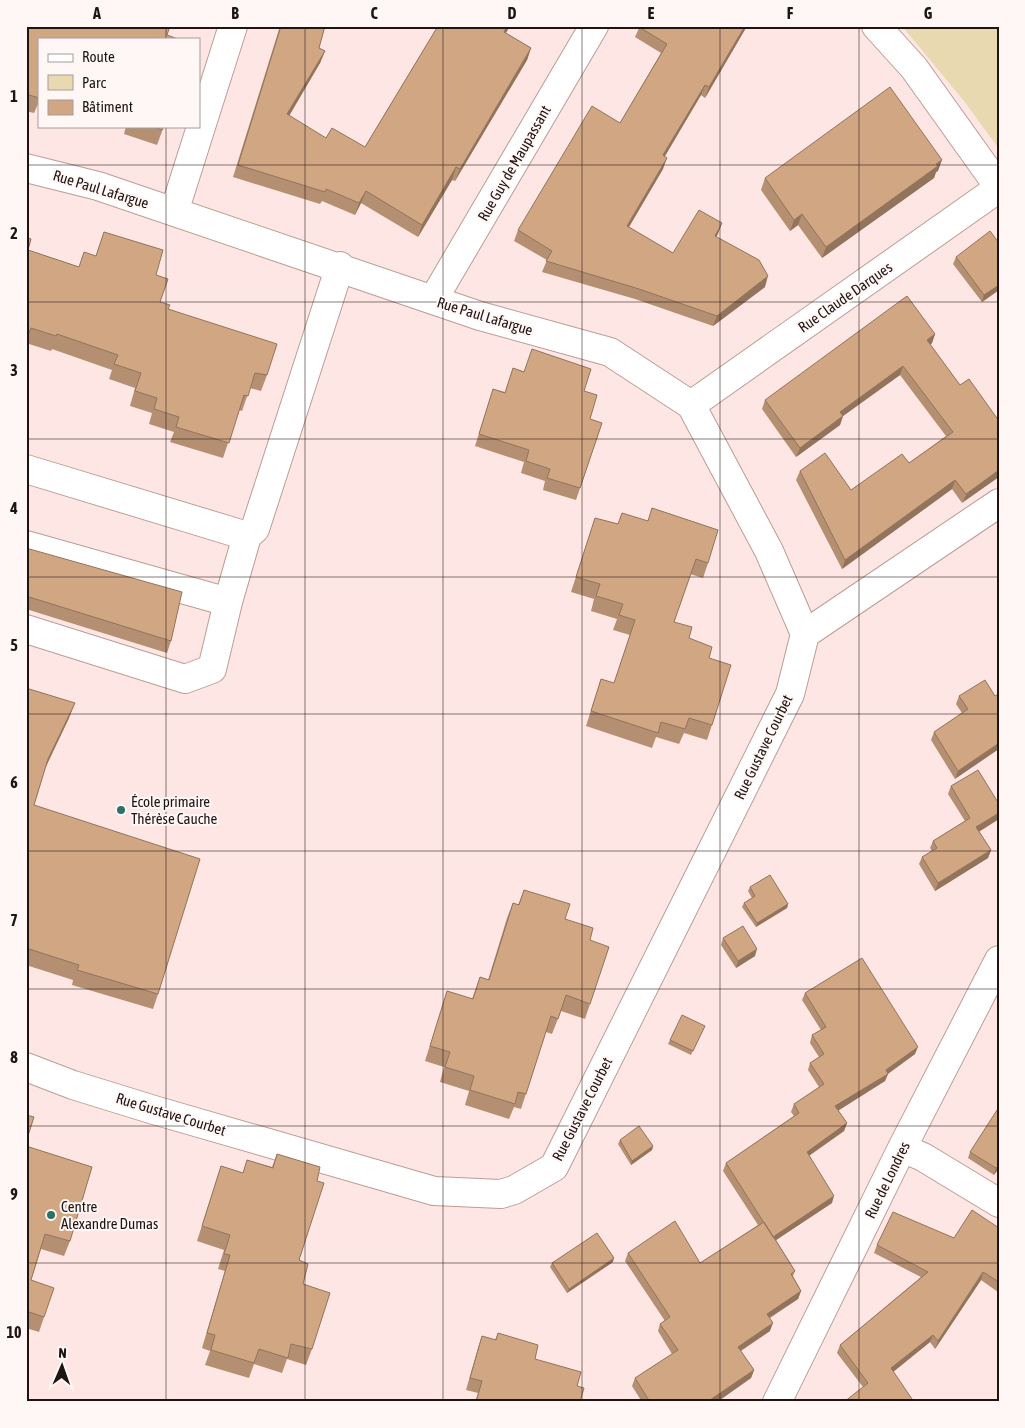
<svg xmlns="http://www.w3.org/2000/svg" width="1025" height="1428" font-family="'Asap Condensed',sans-serif">
<style>
.green{fill:#e8d9b1}
.lines{fill:none;stroke-linecap:round;stroke-linejoin:round}
.minor-casing{stroke:#be9c97;stroke-width:30}
.minor{stroke:#fff;stroke-width:28}
.wall{fill:#b48f71}
.shaded-wall{fill:#92745c}
.building{fill:#d1a683;stroke:#92745c}
.grid{fill:none;stroke:#201412;stroke-width:1;stroke-opacity:0.55}
.poi-dot{fill:#2b7268;stroke:#fff7f6;stroke-width:2}
.labels{text-anchor:middle;dominant-baseline:central;stroke-width:4;stroke-linejoin:round;paint-order:stroke}
.street-label{font-size:15px;fill:#201412;stroke:#fff7f6}
.poi-label{font-size:15px;fill:#201412;stroke:#fff7f6;text-anchor:start}
.neatline{fill:none;stroke:#201412;stroke-width:2}
.grid-label{font-size:16px;text-anchor:middle;font-weight:bold;fill:#201412}
</style>
<rect width="100%" height="100%" fill="#fde6e3"/>
<path class="green" d="M902,26H999V149L964,101Z"/>
<g class="lines">
<g class="minor-casing">
<path id="minor" d="M876,26L914,68L999,187
M26,168L98,186L480,316L610,352L691,405L769,551L805,634
M174,212L233,26
M433,300L594,26
M691,405L999,188
M26,469L247,536
M26,545L228,602L247,536L255,529L340,266
M26,629L185,679L212,669L228,602
M805,634L999,503
M26,1067L73,1085L154,1110L434,1191L501,1194L514,1190L554,1167L790,694L805,634
M902,1148L923,1157L999,1203
M777,1402L902,1148L999,960"/>
</g>
<use href="#minor" class="minor"/>
</g>
<path class="wall" d="M26,26L39,39V104H38L34,113L26,111Z
M280,26H325L319,48L325,51L320,63L289,116L326,138L365,147L438,26H510L506,33L531,48L527,60L455,181L452,180L418,237L361,203L355,215L322,201L320,204L233,177Z
M640,26H747L705,98L701,95L665,156L663,169L629,227L673,253L722,223L716,237L765,287L713,326L635,299L542,272L547,260L514,241L518,230L620,123L661,53L635,37Z
M126,126H164L157,145L124,134Z
M938,171L936,172L934,178L822,258L798,225L790,231L761,190L765,178Z
M104,232L156,275L160,302L168,309L267,375L261,391L250,388L242,411L239,410L223,458L170,442L174,432L149,424L152,413L130,406L135,388L109,379L112,370L52,349L51,351L26,343V237L28,250L79,267L96,256Z
M999,243V290L982,302L953,264L956,257Z
M935,334L932,343L930,345L960,385L999,421L962,503L952,489L842,569L796,480L800,471L851,490L909,463L946,436L900,375L843,416L840,425L796,457L762,409L765,400Z
M513,368L584,391L590,419L602,423L576,500L543,490L545,481L521,473L524,462L475,446L493,389L505,392Z
M652,508L708,563L703,578L690,574L674,622L689,638L709,658L712,725L707,740L684,733L679,744L656,737L652,748L586,726L601,679L614,683L630,635L613,630L617,619L591,611L594,599L571,592L595,518L618,524L648,521Z
M26,548L171,641L167,653L26,609Z
M26,688L69,718L45,769L34,805L158,994L153,1009L72,985L73,980L26,965Z
M959,696H995L955,779L931,740L934,732L962,713L956,704Z
M951,786L999,804V819L979,831L991,850L988,858L935,891L919,864L922,857L932,851L930,848L933,841L965,821L948,794Z
M750,887L788,904L787,908L756,927L742,907L744,903L752,898L748,891Z
M524,890L565,919L590,940V1004L585,1019L561,1011L552,1034L546,1032L521,1109L514,1107L509,1119L465,1105L469,1091L440,1082L444,1067L425,1061L447,991L472,999L480,977L488,980L507,918L513,903L518,905Z
M723,938L755,956L736,968L721,945Z
M805,993L915,1054L888,1074L885,1081L838,1110L847,1123L844,1131L809,1156L832,1203L776,1240L795,1271L793,1276L801,1291L798,1299L770,1318V1331L741,1351L754,1370L751,1378L717,1402H642L632,1386L635,1378L672,1354L658,1331L660,1324L665,1321L625,1261L628,1253L700,1263L758,1225L723,1171L726,1163L794,1116L791,1112L794,1104L819,1087L808,1070L810,1063L819,1057L810,1043L812,1035L821,1030L802,1000Z
M705,1026L691,1055L668,1044L670,1040Z
M620,1140L653,1146L652,1150L631,1165L618,1144Z
M26,1146L70,1241L64,1256L41,1249L31,1280L44,1317L39,1332L26,1328Z
M970,1152L999,1168L994,1175L968,1158Z
M277,1154L317,1181L299,1260L312,1349L306,1365L287,1359L282,1373L254,1364L249,1378L205,1365L210,1351L202,1348L225,1271L218,1269L224,1250L197,1241L221,1166L243,1173L247,1160L272,1167Z
M999,1228V1291L998,1292L981,1280L935,1349L930,1342L893,1372L863,1387L837,1353L840,1345L921,1277L874,1253L877,1245L954,1238Z
M613,1262L567,1293L550,1267L552,1263Z
M498,1333L535,1359L577,1386L580,1402H475L478,1393L466,1390L478,1348L482,1336L495,1340Z"/>
<path class="shaded-wall" d="M507,26H510L499,44L504,32Z
M745,26H747L705,98L709,87Z
M531,48L527,60L455,181L460,169Z
M325,51L320,63L283,126L287,114Z
M705,85L701,95L659,166L663,155Z
M667,158L663,169L623,237L627,226Z
M942,160L938,171L936,172L934,178L822,258L826,247Z
M456,167L452,180L418,237L422,225Z
M366,191L361,203L355,215L359,203Z
M802,214L798,225L790,231L794,220Z
M722,223L718,234L711,247L715,236Z
M768,276L765,287L713,326L717,316Z
M999,285V290L982,302L984,295Z
M935,334L932,343L924,350L927,340Z
M903,366L900,375L843,416L840,425L796,457L800,448L840,412Z
M999,470V477L962,503L966,494Z
M955,480L952,489L842,569L845,560Z
M75,703L69,718L42,774L48,759Z
M999,743V749L955,779L958,771Z
M999,813V819L974,835L976,827Z
M991,850L988,858L935,891L938,883Z
M788,904L787,908L756,927L757,923Z
M757,949L755,956L736,968L738,961Z
M918,1047L915,1054L886,1075L888,1074L885,1081L833,1114L835,1106Z
M847,1123L844,1131L804,1159L807,1152Z
M653,1146L652,1150L631,1165L632,1161Z
M999,1165V1168L994,1175L996,1168Z
M834,1196L832,1203L770,1244L773,1237Z
M614,1258L613,1262L567,1293L569,1289Z
M983,1272L981,1280L935,1349L938,1341Z
M801,1291L798,1299L764,1321L767,1314Z
M773,1323L770,1331L735,1354L738,1347Z
M933,1335L930,1342L888,1376L891,1368Z
M754,1370L751,1378L717,1402H710V1400Z"/>
<path class="building" d="M26,26H170L167,35L178,39H39V98L26,94Z
M281,26H325L319,48L325,51L287,114L326,138L332,128L365,147L438,26H507L504,32L531,48L460,169L456,167L422,225L366,191L359,203L326,189L325,192L238,165Z
M640,26H745L709,87L705,85L663,155L667,158L627,226L673,253L699,210L722,223L715,236L759,260L768,276L717,316L639,289L546,261L552,251L518,230L592,106L620,123L667,44L639,27Z
M890,87L942,160L936,164L938,166L826,247L802,214L794,220L765,178Z
M152,126H164L162,130Z
M990,231L999,243V285L984,295L956,257Z
M104,232L163,250L156,275L168,279L160,302L170,305L168,309L277,344L267,375L255,373L248,396L244,395L229,443L176,427L179,417L154,409L157,398L135,391L141,373L114,364L118,355L57,334L56,336L31,328L27,338H26V237L31,239L28,250L79,267L84,252L96,256Z
M907,296L935,334L927,340L960,385L969,379L999,421V470L966,494L955,480L845,560L800,471L825,453L851,490L902,454L909,463L953,432L903,366L840,412L843,416L800,448L765,400Z
M532,349L591,369L584,391L597,395L590,419L602,423L580,488L547,478L550,469L526,461L529,450L479,434L493,389L505,393L513,368L524,372Z
M652,508L718,530L708,563L696,559L674,622L692,627L689,638L712,647L709,658L731,665L712,725L689,718L685,729L661,722L658,733L591,711L601,679L614,683L635,620L619,615L623,604L596,596L600,584L576,577L595,518L618,524L622,513L648,521Z
M26,548L182,592L171,641L26,596Z
M985,680L995,696L999,694V743L958,771L934,732L968,709L959,696Z
M26,688L75,703L48,759L34,805L200,859L158,994L77,970L79,965L26,948Z
M978,770L999,804V813L976,827L991,850L938,883L922,857L937,848L933,841L970,818L951,786Z
M770,875L788,904L757,923L744,903L755,896L750,887Z
M524,890L570,904L565,919L593,928L590,940L609,947L590,1004L566,995L558,1019L551,1016L526,1094L518,1092L515,1104L470,1090L474,1076L445,1067L450,1052L430,1046L447,991L473,999L480,977L489,980L513,903L519,905Z
M743,926L757,949L738,961L723,938Z
M862,958L918,1047L886,1070L888,1074L835,1106L847,1123L807,1152L834,1196L773,1237L726,1163L799,1113L794,1104L824,1084L810,1063L824,1054L812,1035L826,1027L805,993Z
M682,1015L705,1026L693,1051L670,1040Z
M999,1107V1165L996,1168L970,1152Z
M26,1115L34,1117L26,1142Z
M639,1126L653,1146L632,1161L620,1140Z
M26,1146L92,1167L70,1241L45,1234L31,1280L54,1288L44,1317L26,1311Z
M277,1154L320,1167L317,1181L324,1183L299,1260L308,1264L303,1284L330,1293L312,1349L291,1344L288,1358L259,1349L254,1363L211,1350L215,1335L207,1333L230,1255L224,1254L230,1235L202,1226L221,1166L243,1173L247,1160L273,1168Z
M972,1210L999,1228V1282L983,1272L938,1341L933,1335L891,1368L914,1402H844L868,1383L840,1345L928,1272L877,1245L893,1212L954,1238Z
M675,1221L700,1263L764,1222L795,1271L791,1274L801,1291L767,1314L773,1323L738,1347L754,1370L710,1400L711,1402H650L635,1378L678,1350L660,1324L670,1317L628,1253Z
M597,1233L614,1258L569,1289L552,1263Z
M498,1333L538,1345L535,1359L581,1372L577,1386L584,1388L580,1402H476L482,1381L470,1378L482,1336L496,1340Z"/>
<path class="grid" d="M166,26V39M305,26V1402M443,26V1402M582,26V1402M720,26V1402M859,26V1402M166,126V1402M26,165H999M26,302H999M26,439H999M26,577H999M26,714H999M26,851H999M26,989H999M26,1126H999M26,1263H999"/>
<g class="poi-dot">
<circle cx="121" cy="810" r="5"/>
<circle cx="51" cy="1215" r="5"/>
</g>
<g class="labels">
<g class="street-label">
<text transform="translate(514 163) rotate(-60)">Rue Guy de Maupassant</text>
<text transform="translate(101 189) rotate(17)">Rue Paul Lafargue</text>
<text transform="translate(845 297) rotate(-35)">Rue Claude Darques</text>
<text transform="translate(485 316) rotate(17)">Rue Paul Lafargue</text>
<text transform="translate(763 747) rotate(-64)">Rue Gustave Courbet</text>
<text transform="translate(582 1109) rotate(-63)">Rue Gustave Courbet</text>
<text transform="translate(171 1114) rotate(17)">Rue Gustave Courbet</text>
<text transform="translate(887 1180) rotate(-64)">Rue de Londres</text>
</g>
<g class="poi-label">
<text x="131" y="801">École primaire<tspan x="131" dy="17">Thérèse Cauche</tspan></text>
<text x="61" y="1206">Centre<tspan x="61" dy="17">Alexandre Dumas</tspan></text>
</g>
</g>
<rect width="1025" height="1428" fill="none" stroke="#fff7f6" stroke-width="55"/>
<rect x="38" y="38" width="162" height="90" fill="#fff7f6" stroke="#a69c9b"/>
<rect x="48" y="54" width="25" height="8" fill="#ffffff" stroke="#a69c9b"/>
<text x="82" y="62" font-size="15" fill="#201412">Route</text>
<rect x="48" y="75" width="25" height="15" fill="#e8d9b1" stroke="#a69c9b"/>
<text x="82" y="88" font-size="15" fill="#201412">Parc</text>
<rect x="48" y="100" width="25" height="15" fill="#d1a683" stroke="#a69c9b"/>
<text x="82" y="112" font-size="15" fill="#201412">Bâtiment</text>
<g transform="translate(62 1366) rotate(2)" stroke="#fff7f6" stroke-width="4" paint-order="stroke">
<path d="M0-4L9 19L0 12L-9 19Z" fill="#201412"/>
<text y="-8" font-size="14" font-weight="bold" text-anchor="middle" fill="#201412">N</text>
</g>
<rect x="28" y="28" width="970" height="1372" class="neatline"/>
<g class="grid-label">
<text x="97" y="19">A</text>
<text x="235" y="19">B</text>
<text x="374" y="19">C</text>
<text x="512" y="19">D</text>
<text x="651" y="19">E</text>
<text x="790" y="19">F</text>
<text x="928" y="19">G</text>
<text x="14" y="102">1</text>
<text x="14" y="239">2</text>
<text x="14" y="376">3</text>
<text x="14" y="514">4</text>
<text x="14" y="651">5</text>
<text x="14" y="788">6</text>
<text x="14" y="926">7</text>
<text x="14" y="1063">8</text>
<text x="14" y="1200">9</text>
<text x="14" y="1338">10</text>
</g>
</svg>
